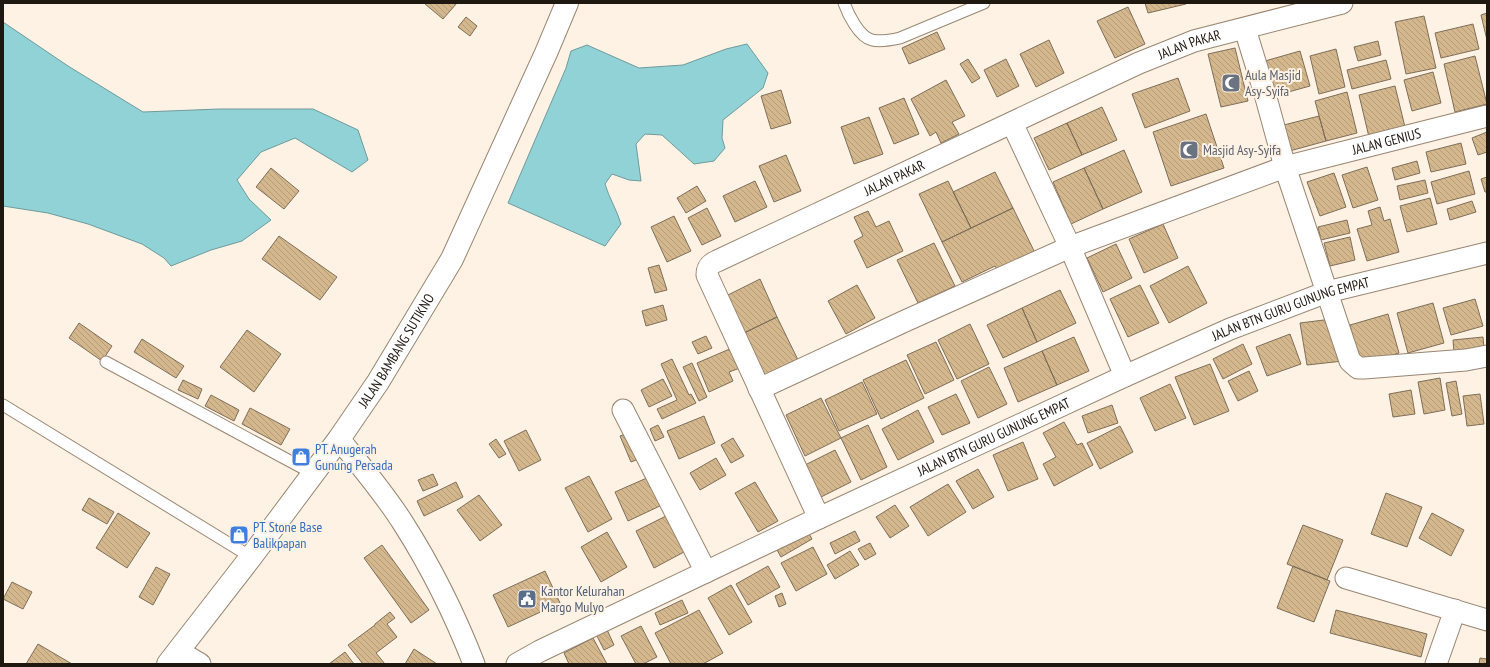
<svg xmlns="http://www.w3.org/2000/svg" width="1490" height="667" font-family="'PT Sans Narrow',sans-serif">
<style>
.water{fill:#91d2d7;stroke:#6f9a9b}
.building{fill:url(#building-back-hatch);stroke:#7e6e58}
.lines{fill:none;stroke-linecap:round;stroke-linejoin:round}
.service-casing{stroke:#998672;stroke-width:13}
.minor-casing{stroke:#998672;stroke-width:23}
.tertiary-casing{stroke:#998672;stroke-width:24}
.service{stroke:#fff;stroke-width:11}
.minor{stroke:#fff;stroke-width:21}
.tertiary{stroke:#fff;stroke-width:22}
.labels{text-anchor:middle;dominant-baseline:central;stroke-width:4;stroke-linejoin:round;paint-order:stroke}
.street-label{font-size:14px;fill:#1f1810;stroke:#fef2e4}
.worship-label{font-size:14px;fill:#5b616d;stroke:#fef2e4;text-anchor:start}
.shop-label{font-size:14px;fill:#366cbe;stroke:#fef2e4;text-anchor:start}
.service-label{font-size:14px;fill:#4e5e75;stroke:#fef2e4;text-anchor:start}
</style>
<defs>
<pattern id="building-back-hatch" width="6" height="6" patternUnits="userSpaceOnUse"><rect width="6" height="6" fill="#d5b78d"/><path d="M-1 5l2 2M0 0l6 6M5-1l2 2" fill="none" stroke="#b69d79"/></pattern>
</defs>
<rect width="100%" height="100%" fill="#fef2e4"/>
<path class="water" d="M3,22L68,66L143,112L219,109H313L358,130L368,160L352,172L295,138L261,152L237,180L249,199L271,220L242,241L211,250L171,266L164,258L142,244L88,224L48,213L3,206Z
M747,44L768,73L763,88L723,120L722,138L725,148L714,161L694,164L662,135L645,134L636,144L641,181L629,180L612,174L605,184C609,198 617,210 621,224L605,246L508,203L566,68L571,51L587,45L639,68L683,65L726,49Z"/>
<path class="building" d="M427,3H457L443,19L425,4Z
M1145,3H1186V4L1148,13Z
M1128,7L1145,44L1115,58L1097,21Z
M1487,13V40L1481,15Z
M1424,16L1436,68L1406,74L1395,22Z
M466,17L477,26L470,36L458,27Z
M1473,24L1479,49L1441,58L1435,33Z
M937,32L945,49L909,64L902,48Z
M1049,40L1064,73L1036,87L1020,54Z
M1378,41L1381,55L1358,61L1354,47Z
M1235,48L1248,101L1221,107L1208,54Z
M1336,49L1345,87L1319,94L1310,56Z
M1300,51L1310,86L1274,96L1265,61Z
M1475,56L1487,104L1455,112L1444,64Z
M968,59L980,78L972,83L960,64Z
M1006,59L1019,86L997,97L984,70Z
M1386,60L1391,79L1352,89L1347,70Z
M1433,72L1441,103L1412,111L1404,80Z
M1178,78L1190,111L1145,128L1132,94Z
M946,80L965,116L952,122L959,134L941,143L936,132L930,136L911,99Z
M1395,86L1405,127L1369,137L1359,95Z
M781,90L791,123L771,129L761,96Z
M1347,92L1357,133L1326,141L1315,101Z
M904,98L919,134L894,144L879,108Z
M1102,107L1117,140L1082,155L1067,123Z
M1206,114L1224,168L1171,186L1153,132Z
M1319,116L1326,141L1286,152L1280,126Z
M869,117L883,154L854,164L841,127Z
M1067,123L1082,155L1049,170L1034,138Z
M1487,132V152L1478,155L1472,138Z
M1461,143L1466,164L1431,172L1426,152Z
M1124,150L1142,192L1103,209L1084,168Z
M786,155L801,191L774,202L759,166Z
M1417,161L1420,173L1395,180L1392,168Z
M1367,167L1378,200L1353,208L1342,175Z
M271,168L299,191L284,209L256,187Z
M1084,168L1103,209L1071,224L1053,182Z
M1469,171L1475,194L1437,204L1431,182Z
M995,172L1013,208L971,228L953,192Z
M1334,173L1346,207L1320,216L1307,182Z
M1487,177V192H1485L1481,179Z
M1425,180L1428,193L1400,200L1397,186Z
M755,181L767,207L735,222L723,196Z
M948,181L971,228L942,242L919,194Z
M697,186L706,201L686,213L677,198Z
M1430,198L1437,224L1407,232L1400,206Z
M1472,201L1476,212L1450,220L1447,209Z
M1380,207L1384,221L1390,219L1399,252L1367,261L1357,229L1372,225L1368,211Z
M707,208L721,236L702,245L688,218Z
M1013,208L1038,259L1001,277L995,266L962,282L942,242Z
M868,211L876,227L889,221L903,251L867,268L854,241L863,236L854,217Z
M674,216L691,251L667,262L651,227Z
M1347,220L1350,233L1321,240L1318,227Z
M1163,224L1178,258L1144,273L1129,239Z
M279,236L337,277L320,300L262,259Z
M1350,237L1355,260L1330,266L1324,243Z
M934,243L955,286L918,303L897,260Z
M1116,244L1132,278L1103,292L1087,258Z
M659,265L667,290L655,293L648,268Z
M1188,266L1207,303L1169,323L1150,286Z
M760,279L777,317L742,334L724,297Z
M857,285L875,318L846,334L828,301Z
M1140,285L1159,323L1128,337L1110,299Z
M1060,290L1076,323L1037,342L1022,308Z
M1475,299L1483,326L1451,335L1443,308Z
M1433,303L1444,343L1408,353L1397,313Z
M663,305L667,320L646,326L642,311Z
M1022,308L1037,342L1003,358L987,325Z
M1388,314L1399,353L1360,365L1350,325Z
M777,317L800,364L766,380L744,333Z
M1332,319L1343,361L1307,365L1300,323Z
M79,323L112,346L102,361L69,338Z
M970,324L989,364L957,379L938,340Z
M247,330L281,354L254,392L220,367Z
M1290,334L1301,364L1267,376L1256,347Z
M706,336L712,348L698,354L692,342Z
M1074,337L1089,371L1057,385L1042,351Z
M1483,337L1484,349L1454,352L1453,340Z
M142,339L184,366L176,378L134,352Z
M936,342L954,380L925,394L907,355Z
M1243,344L1252,364L1223,379L1213,359Z
M732,348L740,368L729,372L733,381L709,392L697,363Z
M1042,351L1057,385L1018,402L1004,368Z
M672,359L689,395L691,394L696,403L662,419L657,409L677,400L661,364Z
M906,360L924,398L881,419L863,380Z
M692,363L707,397L699,401L683,367Z
M1210,364L1229,411L1194,425L1175,377Z
M989,367L1007,404L978,418L961,381Z
M1249,371L1258,391L1238,401L1228,381Z
M1440,378L1445,410L1424,414L1418,382Z
M663,379L672,396L649,407L641,390Z
M183,380L202,389L198,399L178,390Z
M1456,381L1462,414L1452,416L1446,383Z
M862,382L877,414L839,431L825,400Z
M1170,384L1186,418L1155,431L1140,398Z
M1411,390L1415,414L1393,417L1389,394Z
M956,394L970,423L942,435L928,407Z
M1480,394L1484,424L1467,426L1463,396Z
M211,395L239,410L234,421L205,406Z
M821,398L841,438L805,456L786,415Z
M1112,405L1118,423L1088,433L1082,416Z
M250,408L290,429L281,445L242,424Z
M918,410L934,442L898,460L882,429Z
M704,416L715,443L679,459L667,431Z
M1064,422L1077,445L1082,443L1093,465L1054,486L1043,464L1056,457L1043,433Z
M658,425L664,437L655,441L650,429Z
M868,425L887,467L861,480L841,438Z
M1120,426L1133,452L1100,469L1087,443Z
M526,430L541,460L519,471L504,441Z
M631,432L641,458L631,462L620,436Z
M733,438L744,456L731,463L721,445Z
M496,439L506,454L499,458L489,444Z
M1023,442L1038,479L1008,491L993,455Z
M835,450L851,482L819,498L803,466Z
M716,458L726,475L700,490L690,473Z
M978,469L994,497L973,509L956,481Z
M433,474L438,485L423,491L418,480Z
M589,476L612,519L588,532L565,488Z
M649,477L662,505L628,521L615,492Z
M456,482L463,497L424,516L417,501Z
M755,482L778,521L758,532L735,493Z
M948,484L966,512L928,536L910,507Z
M1386,493L1422,507L1407,547L1371,534Z
M479,495L502,525L480,541L457,510Z
M89,498L114,512L107,524L82,510Z
M895,505L909,526L890,538L876,517Z
M118,513L150,533L127,568L96,548Z
M1432,513L1464,530L1451,556L1419,538Z
M666,516L684,552L654,568L636,531Z
M1303,525L1343,540L1327,580L1287,564Z
M855,531L860,541L835,554L830,543Z
M607,532L627,567L601,582L581,547Z
M808,532L812,539L781,557L777,550Z
M870,543L876,554L865,560L858,549Z
M382,545L429,610L411,623L364,558Z
M813,547L827,574L796,591L781,563Z
M850,551L859,565L835,579L827,565Z
M768,566L780,587L748,605L736,584Z
M1293,566L1330,581L1314,622L1277,608Z
M156,567L170,574L153,605L139,597Z
M545,571L560,603L508,627L493,595Z
M12,582L32,592L23,609L3,599Z
M731,585L752,622L729,635L708,598Z
M782,593L786,604L779,607L775,596Z
M682,600L688,613L660,625L655,613Z
M699,610L723,653L703,664H671L655,633Z
M1336,610L1427,634L1421,657L1330,633Z
M390,612L395,618L387,624L397,637L376,653L385,664H363L348,645L375,625V624Z
M604,623L614,645L604,650L593,628Z
M641,626L657,657L643,664H636L621,636Z
M593,638L607,664H569L564,653Z
M38,644L72,664H26Z
M414,649L437,664H405Z
M345,652L354,664H329Z
M1480,658L1487,659V664H1479Z"/>
<g class="lines">
<g class="service-casing">
<path id="service" d="M844,3C848,14 859,37 872,40C881,42 891,40 900,38L984,3
M106,362L312,473
M3,405L251,557"/>
</g>
<g class="minor-casing">
<g id="minor">
<path d="M1245,29L1265,94L1285,167L1350,361L1358,368H1364L1466,360L1487,356"/>
<path d="M1012,123L1070,247L1125,376"/>
<path id="s1" d="M759,389L905,321L1070,247L1285,167L1487,116"/>
<path d="M623,410L706,572"/>
<path d="M339,439C361,466 384,493 403,523C431,567 455,615 474,664"/>
<path id="s2" d="M819,518L707,275C707,267 710,264 717,261L1139,63L1194,41L1342,3"/>
<path d="M1346,578L1487,620"/>
<path d="M178,651L200,664"/>
<path id="s3" d="M517,664L540,651L819,518L1125,376L1230,329L1327,292L1487,253"/>
<path d="M1436,664L1455,610"/>
</g>
</g>
<g class="tertiary-casing">
<g id="tertiary">
<path id="s4" d="M168,664L251,557L339,439L378,382L452,259L546,53L567,3"/>
</g>
</g>
<use href="#service" class="service"/>
<use href="#minor" class="minor"/>
<use href="#tertiary" class="tertiary"/>
</g>
<defs>
<g id="mosque-square" transform="scale(1)"><rect x="-9" y="-9" width="18" height="18" rx="4" fill="#6b7280" stroke="#fef2e4"/><path d="M3.5-4.9A6 6 0 1 0 3.5 4.9A5 5 0 1 1 3.5-4.9Z" fill="#fff"/></g>
<g id="shop-square" transform="scale(1)"><rect x="-9" y="-9" width="18" height="18" rx="4" fill="#3f7fe0" stroke="#fef2e4"/><path d="M-5-2.5h2.3a2.7 3.5 0 0 1 5.4 0H5L5.5 6h-11ZM-1.5-2.5h3a1.5 2.3 0 0 0-3 0Z" fill="#fff"/></g>
<g id="civic-square" transform="scale(1)"><rect x="-9" y="-9" width="18" height="18" rx="4" fill="#5c6f8a" stroke="#fef2e4"/><path d="M-.6-6.5H3V-4.5H.6V-3L4-1V1h2V6H-6V1h2V-1L-.6-3ZM-1.2 2.5V6h2.4V2.5Z" fill="#fff"/></g>
</defs>
<g fill-rule="evenodd">
<use href="#mosque-square" x="1231" y="83"/>
<use href="#mosque-square" x="1189" y="150"/>
<use href="#shop-square" x="301" y="457"/>
<use href="#shop-square" x="239" y="535"/>
<use href="#civic-square" x="527" y="599"/>
</g>
<g class="labels">
<g class="street-label">
<text stroke="none"><textPath href="#s2" startOffset="806">JALAN PAKAR</textPath></text>
<text stroke="none"><textPath href="#s1" startOffset="676">JALAN GENIUS</textPath></text>
<text stroke="none"><textPath href="#s2" startOffset="482">JALAN PAKAR</textPath></text>
<text stroke="none"><textPath href="#s3" startOffset="852">JALAN BTN GURU GUNUNG EMPAT</textPath></text>
<text stroke="none"><textPath href="#s4" startOffset="388">JALAN BAMBANG SUTIKNO</textPath></text>
<text stroke="none"><textPath href="#s3" startOffset="528">JALAN BTN GURU GUNUNG EMPAT</textPath></text>
</g>
<g class="worship-label">
<text x="1245" y="75">Aula Masjid<tspan x="1245" dy="16">Asy-Syifa</tspan></text>
<text x="1203" y="150">Masjid Asy-Syifa</text>
</g>
<g class="shop-label">
<text x="315" y="449">PT. Anugerah<tspan x="315" dy="16">Gunung Persada</tspan></text>
<text x="253" y="527">PT. Stone Base<tspan x="253" dy="16">Balikpapan</tspan></text>
</g>
<g class="service-label">
<text x="541" y="591">Kantor Kelurahan<tspan x="541" dy="16">Margo Mulyo</tspan></text>
</g>
</g>
<rect width="1490" height="667" fill="none" stroke="#1f1810" stroke-width="8"/>
</svg>
